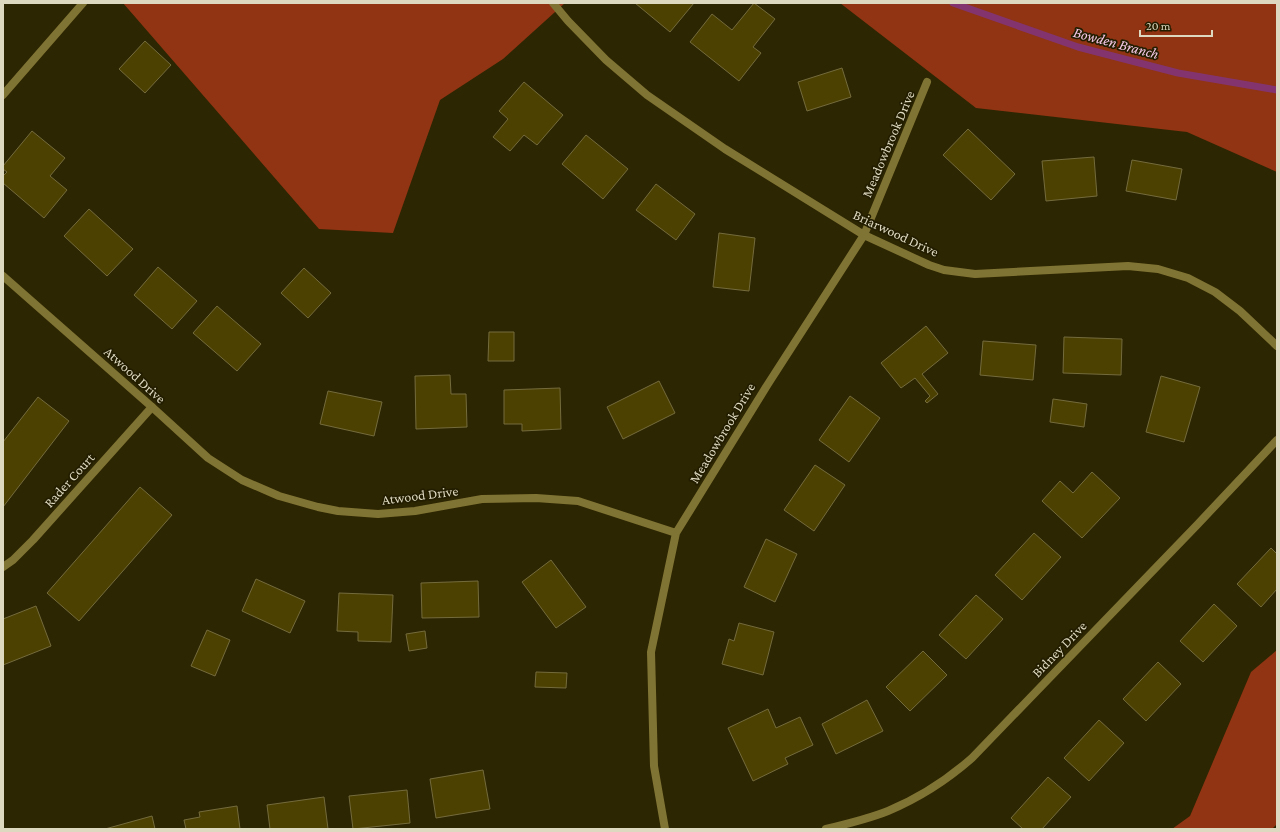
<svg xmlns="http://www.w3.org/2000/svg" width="1280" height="832" font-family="'Crimson Pro',serif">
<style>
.forest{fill:#903413}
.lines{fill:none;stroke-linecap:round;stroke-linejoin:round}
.stream{stroke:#83346f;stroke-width:7}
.building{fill:#4c4100;stroke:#746b3d}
.lane{stroke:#807434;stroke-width:8}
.street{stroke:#807434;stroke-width:8}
.labels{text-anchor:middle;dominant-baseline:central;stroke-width:3.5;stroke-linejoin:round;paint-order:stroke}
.street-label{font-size:14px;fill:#ddd9c0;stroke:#231d00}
.water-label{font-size:15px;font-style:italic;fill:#f5c8e6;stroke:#231d00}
</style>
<rect width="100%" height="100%" fill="#2d2602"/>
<path class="forest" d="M123,3H565L503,59L440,100L393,233L319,229Z
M840,3H1277V172L1187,132L976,108Z
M1277,650V824L1272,829H1172L1190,816L1251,672Z"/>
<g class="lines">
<path class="stream" d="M953,3L1078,47L1178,73L1277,90"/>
</g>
<path class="building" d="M635,3H694L670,32Z
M754,3L775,19L753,47L761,53L739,81L690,42L712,14L732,30Z
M145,41L171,65L145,93L119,69Z
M842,68L851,97L807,111L798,82Z
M524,82L563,115L537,145L524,135L510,151L493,137L508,119L499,111Z
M968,129L1015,174L991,200L943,155Z
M32,131L65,158L50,176L67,190L44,218L3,183V176L7,172L3,169V166Z
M586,135L628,169L603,199L562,164Z
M1094,157L1097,196L1046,201L1042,161Z
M1132,160L1182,169L1176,200L1126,191Z
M656,184L695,214L676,240L636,210Z
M89,209L133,249L107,276L64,236Z
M719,233L755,238L749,291L713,287Z
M158,267L197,301L172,329L134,295Z
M304,268L331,293L308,318L281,293Z
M217,306L261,344L237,371L193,333Z
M926,326L948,353L922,374L938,394L927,403L925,401L930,396L915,378L901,388L881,363Z
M489,332H514V361H488Z
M1064,337L1122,339L1121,375L1063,373Z
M983,341L1036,345L1033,380L980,375Z
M450,375L451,394H466L467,427L416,429L415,376Z
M1161,376L1200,387L1184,442L1146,432Z
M659,381L675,413L623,439L607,407Z
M560,388L561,429L522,431V424H504V390Z
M328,391L382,402L374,436L320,424Z
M850,396L880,418L849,462L819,440Z
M38,397L69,421L3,507V442Z
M1053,399L1087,404L1084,427L1050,422Z
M815,465L845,485L814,531L784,510Z
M1092,472L1120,498L1082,538L1042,501L1060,481L1073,493Z
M140,487L172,515L79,621L47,593Z
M1034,533L1061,557L1022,600L995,575Z
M766,539L797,554L775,602L744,587Z
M1271,548L1277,554V589L1261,607L1237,584Z
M551,560L586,607L556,628L522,582Z
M256,579L305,601L290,633L242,611Z
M478,581L479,617L422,618L421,583Z
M339,593L393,595L391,642L358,641V632L337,631Z
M976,595L1003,619L966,659L939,635Z
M1214,604L1237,626L1203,662L1180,641Z
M36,606L51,646L3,665V619Z
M739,623L774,632L763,675L722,664L729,639L734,641Z
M207,630L230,640L215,676L191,666Z
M425,631L427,648L409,651L406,634Z
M923,651L947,675L910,711L886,687Z
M1158,662L1181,684L1146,721L1123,699Z
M536,672L567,673L566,688L535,687Z
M867,700L883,731L836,754L822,724Z
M768,709L776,728L800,717L813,745L785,758L788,764L753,781L728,728Z
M1099,720L1124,743L1089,781L1064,758Z
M483,770L490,809L436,818L430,779Z
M1048,777L1071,797L1042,829H1023L1011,818Z
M407,790L410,823L353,829L349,796Z
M324,797L328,829H270L267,805Z
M237,806L240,829H186L184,820L200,817L199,812Z
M152,816L155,829H105Z"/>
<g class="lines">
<path class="lane" d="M3,567L13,560L33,540L152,407"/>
<path class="street" d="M553,3L568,21L606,60L647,95L725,149L864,235L929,265L944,270L975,274L1128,266L1158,269L1188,278L1215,292L1240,311L1277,346
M3,95L83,3
M3,276L152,407L208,458L242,480L279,496L318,507L338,511L378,514L415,511L482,499L536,498L578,501L676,533
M665,829L654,766L651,652L676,533L768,384L864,235L927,82
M826,829C847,824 868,819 888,811C919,798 947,780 972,758L1197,525L1277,440"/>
</g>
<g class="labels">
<g class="street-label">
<text transform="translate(888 144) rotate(-67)">Meadowbrook Drive</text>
<text transform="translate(896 233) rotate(25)">Briarwood Drive</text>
<text transform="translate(135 375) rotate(42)">Atwood Drive</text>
<text transform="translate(722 433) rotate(-59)">Meadowbrook Drive</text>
<text transform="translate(69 480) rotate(-48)">Rader Court</text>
<text transform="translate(420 495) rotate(-7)">Atwood Drive</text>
<text transform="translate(1059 649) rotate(-46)">Bidney Drive</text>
</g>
<g class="water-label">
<text transform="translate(1116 43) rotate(15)">Bowden Branch</text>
</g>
</g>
<rect width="1280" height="832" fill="none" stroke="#ddd9c0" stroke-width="8"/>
<path d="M1140 30v6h72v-6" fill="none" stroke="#ddd9c0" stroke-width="2"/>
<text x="1146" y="30" font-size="12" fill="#ddd9c0" stroke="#231d00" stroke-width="3" paint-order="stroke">20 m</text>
</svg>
